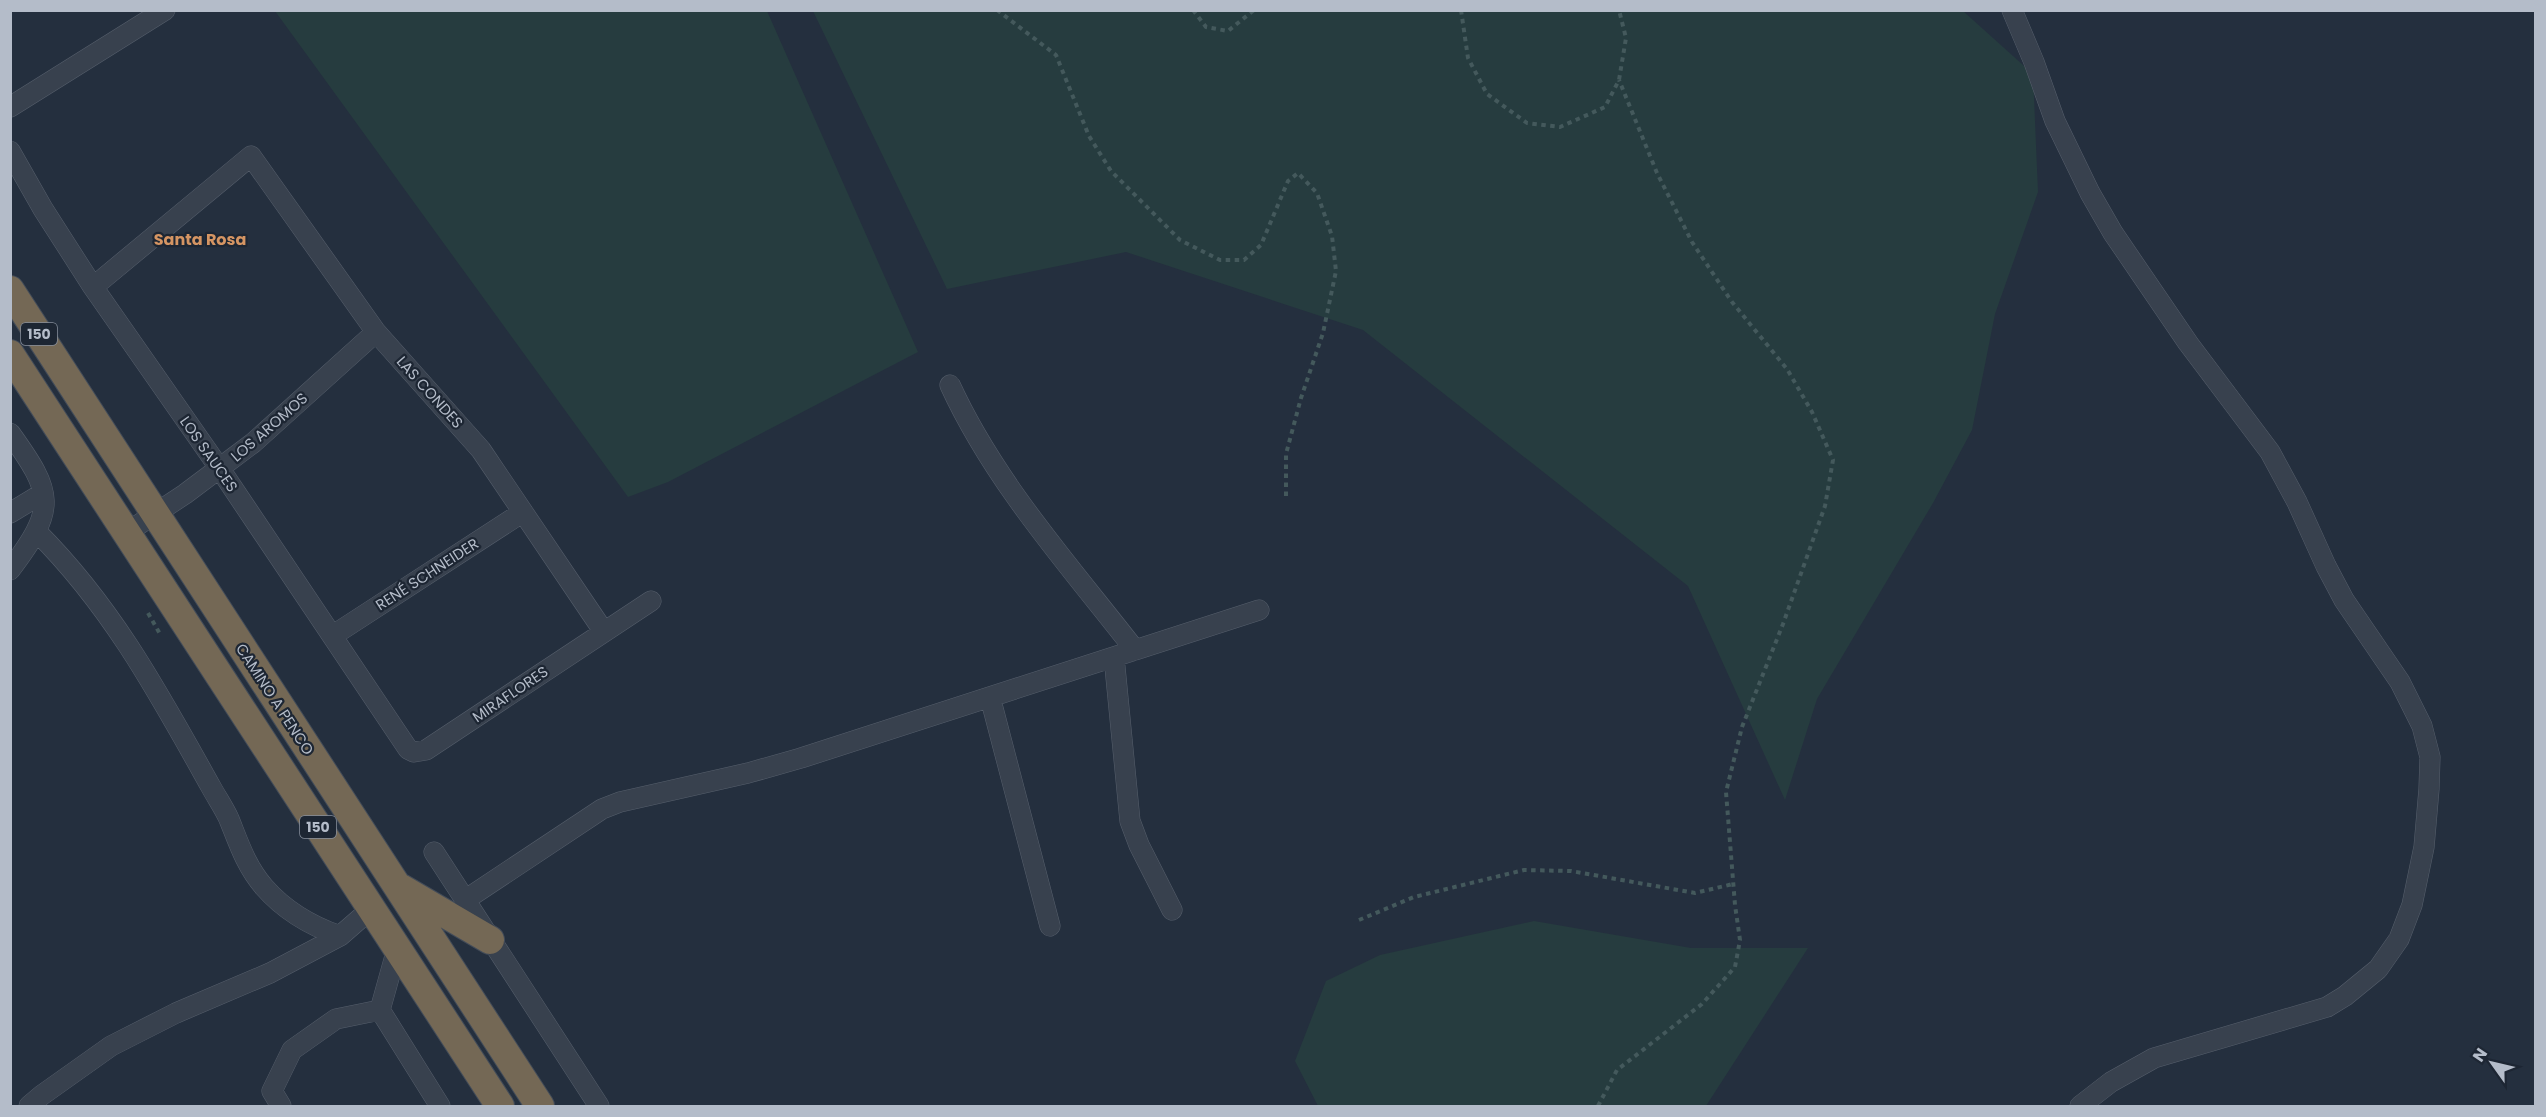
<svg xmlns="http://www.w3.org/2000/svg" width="2546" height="1117" font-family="Poppins,sans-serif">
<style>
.green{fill:#263c3f}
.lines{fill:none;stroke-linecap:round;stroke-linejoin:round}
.minor-casing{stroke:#565f6c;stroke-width:21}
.highway-casing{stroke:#434c59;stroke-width:30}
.path{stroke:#44595c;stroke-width:4;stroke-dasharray:4.5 4.5;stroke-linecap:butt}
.minor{stroke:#38414e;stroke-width:20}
.highway{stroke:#746855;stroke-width:28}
.labels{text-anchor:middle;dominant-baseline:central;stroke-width:4.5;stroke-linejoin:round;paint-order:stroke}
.shield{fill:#1d2633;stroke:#878f9c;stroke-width:1.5}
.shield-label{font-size:14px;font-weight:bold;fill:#b4bcc9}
.street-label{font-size:15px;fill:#b4bcc9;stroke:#1d2633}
.neighbourhood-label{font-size:16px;font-weight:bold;fill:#d59563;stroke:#1d2633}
</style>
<rect width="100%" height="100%" fill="#242f3e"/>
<path class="green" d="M275,11H767L918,352L668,482L628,497Z
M813,11H1963L2033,74L2038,192L1995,314L1972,430L1933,503L1817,699L1785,800L1688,586L1363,330L1126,252L947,289Z
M1534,921L1691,948H1808L1706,1106H1318L1295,1061L1326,981L1380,955Z"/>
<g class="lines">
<g class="minor-casing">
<path id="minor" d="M2012,10L2034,62L2055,121L2090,193L2113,233L2188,343L2270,452L2297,502L2326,566L2344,600L2400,682L2422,726L2430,757L2429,789L2424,847L2412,905L2399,939L2378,969L2345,996L2327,1007L2154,1058L2111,1082L2080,1106
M10,107L165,10
M10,151L43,209L93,287L220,469L408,749L414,752L426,750L651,601
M93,287L251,156L376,332L481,450L604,632
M950,385C995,483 1069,565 1135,650
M10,433C54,494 57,508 10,570
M10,513L43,493
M37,532C113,608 159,694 211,787C217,798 224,808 229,819C239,844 246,866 264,887C285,911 311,926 340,936
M126,533L185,494L253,443L376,332
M332,636L523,512
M1114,657L1130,821L1139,845L1172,910
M990,697L1050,926
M434,852L599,1106
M465,900L602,809L620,802L748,773L801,758L1259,610
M397,949L380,1010L440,1106
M29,1106L42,1095L111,1046L176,1013L270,973L340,936L371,909
M281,1106L272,1091L292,1050L336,1019L380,1010"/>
</g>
<g class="highway-casing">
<path id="highway" d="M10,290L540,1106
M10,354L500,1106
M401,888L490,940"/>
</g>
<path class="path" d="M997,10L1056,55L1089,136L1111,171L1180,240L1220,260H1244L1261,245L1288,181L1298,173L1317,193L1332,236L1336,271L1323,333L1301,398L1286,454V497
M1193,10L1206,27L1228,31L1254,10
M1461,10L1468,58L1487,94L1527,123L1560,127L1605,107L1619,80L1626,38L1619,10
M148,613L160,634
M1359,920L1414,897L1524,870L1571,871L1695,893L1733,884
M1598,1106L1617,1070L1702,1004L1735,967L1740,940L1735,905L1726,792L1742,727L1783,624L1825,506L1833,460L1812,412L1787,369L1732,302L1692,242L1657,173L1619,80"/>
<use href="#minor" class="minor"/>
<use href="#highway" class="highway"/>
</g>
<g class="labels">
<g class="shield">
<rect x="21" y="323" width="36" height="22" rx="4.5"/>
<rect x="300" y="816" width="36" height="22" rx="4.5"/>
</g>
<g class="shield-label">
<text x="39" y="334">150</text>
<text x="318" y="827">150</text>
</g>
<g class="street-label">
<text transform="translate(430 392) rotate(48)">LAS CONDES</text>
<text transform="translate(269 427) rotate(-41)">LOS AROMOS</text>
<text transform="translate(209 454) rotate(55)">LOS SAUCES</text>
<text transform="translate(427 574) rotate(-33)">RENÉ SCHNEIDER</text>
<text transform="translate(510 694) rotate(-34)">MIRAFLORES</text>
<text transform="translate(275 699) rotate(57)">CAMINO A PENCO</text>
</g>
<g class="neighbourhood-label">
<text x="200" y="239">Santa Rosa</text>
</g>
</g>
<rect width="2546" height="1117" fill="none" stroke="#b4bcc9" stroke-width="24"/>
<g transform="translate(2492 1063) rotate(304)" stroke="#1d2633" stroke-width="4.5" paint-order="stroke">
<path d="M0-4.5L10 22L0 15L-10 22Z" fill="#b4bcc9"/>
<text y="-9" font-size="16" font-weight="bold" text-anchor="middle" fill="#b4bcc9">N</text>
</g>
</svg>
